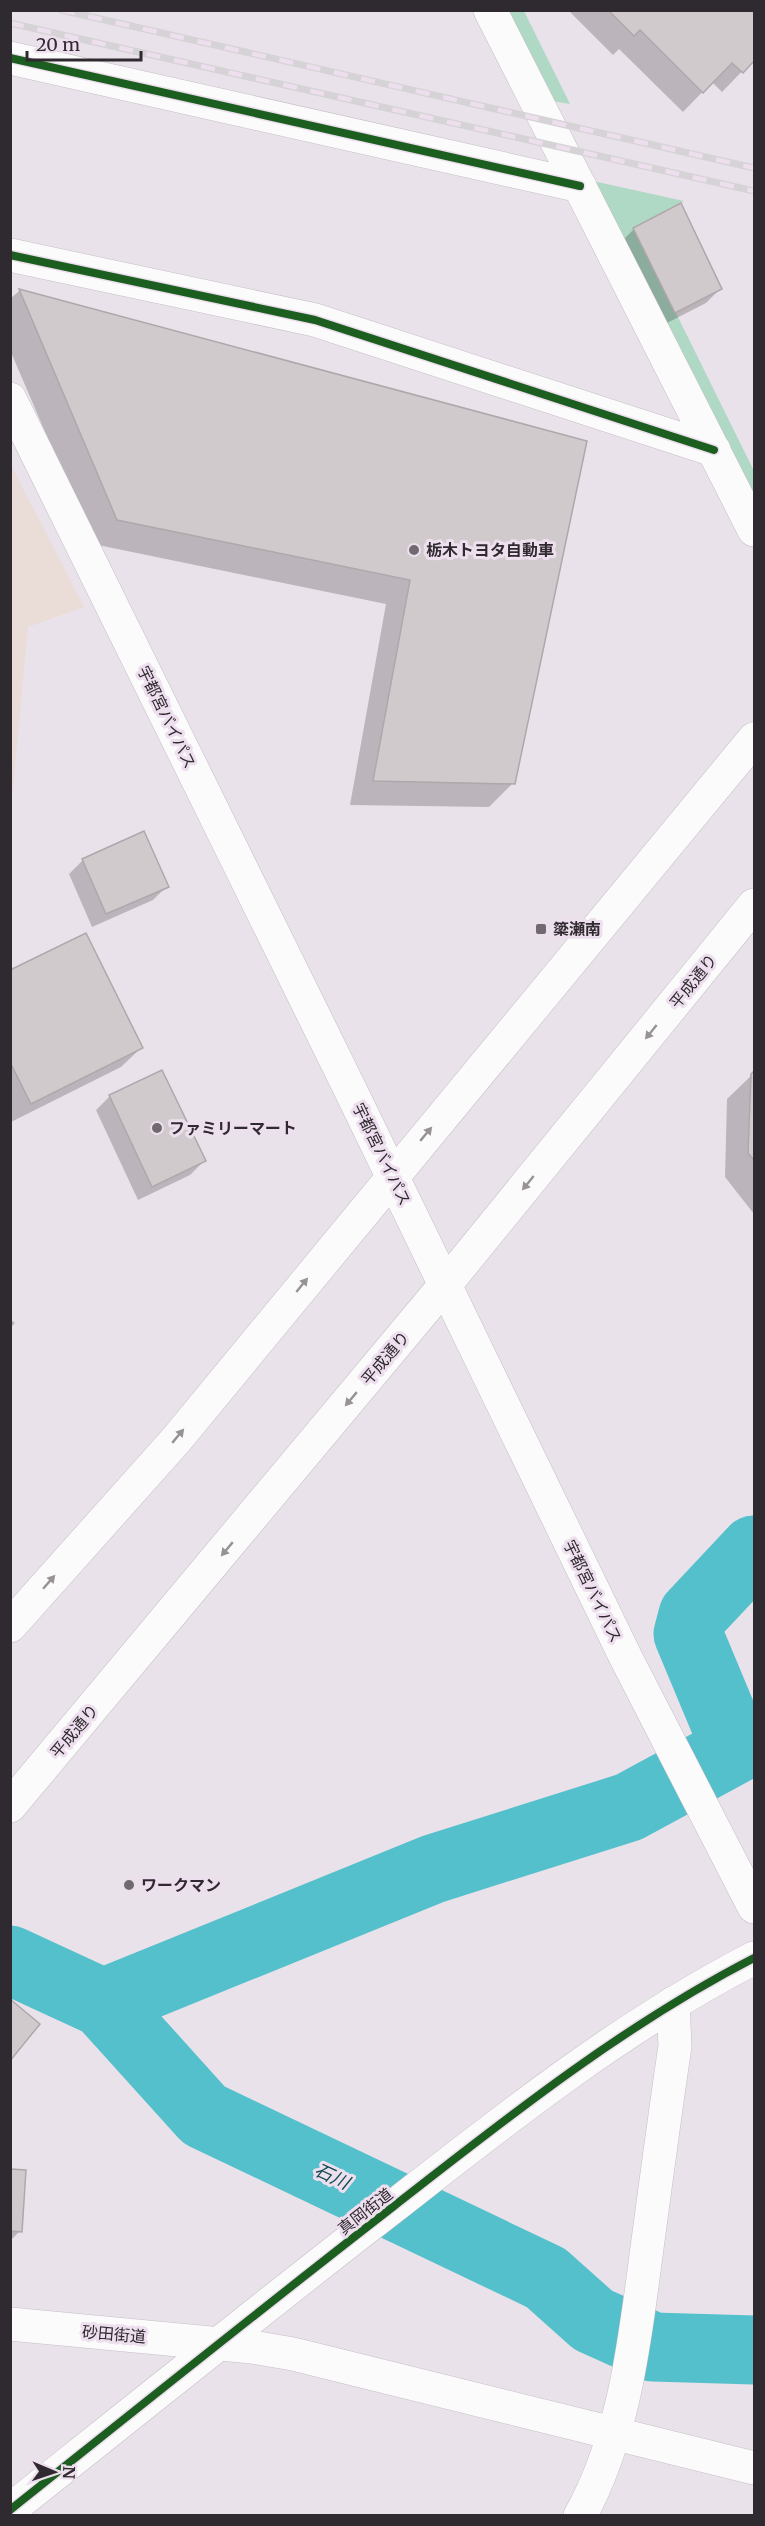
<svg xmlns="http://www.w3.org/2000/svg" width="765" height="2526" font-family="Merriweather,'Noto Sans JP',serif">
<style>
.commercial{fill:#eadcd7}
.green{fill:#afd8c5}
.shadow{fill:#0003}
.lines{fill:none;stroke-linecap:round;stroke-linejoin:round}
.river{stroke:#54c0cb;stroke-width:69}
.building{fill:#d1cacc;stroke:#afa7aa;stroke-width:1.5}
.street-casing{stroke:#c4bfc4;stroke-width:34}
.secondary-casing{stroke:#c4bfc4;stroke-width:34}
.primary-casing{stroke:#c4bfc4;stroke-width:34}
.highway-casing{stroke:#c4bfc4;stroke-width:34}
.street{stroke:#fcfbfc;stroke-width:33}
.secondary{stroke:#fcfbfc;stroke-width:33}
.primary{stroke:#fcfbfc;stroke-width:33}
.highway{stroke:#fcfbfc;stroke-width:33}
.rail-casing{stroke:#d6d3d6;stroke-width:7}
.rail{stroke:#eedfee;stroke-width:4.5;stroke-dasharray:14;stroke-linecap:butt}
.cycleway-casing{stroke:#eedfee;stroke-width:11}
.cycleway{stroke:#1b5e20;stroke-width:8}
.oneway{fill:#969296}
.poi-dot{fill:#706a70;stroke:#eedfee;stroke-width:2}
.labels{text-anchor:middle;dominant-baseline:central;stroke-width:6;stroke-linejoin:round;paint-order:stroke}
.poi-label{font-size:16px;font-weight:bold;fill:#2f2a2f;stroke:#eedfee;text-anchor:start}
.street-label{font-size:16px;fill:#2f2a2f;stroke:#eedfee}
.water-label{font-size:18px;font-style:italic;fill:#114c52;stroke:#eedfee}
</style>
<rect width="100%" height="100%" fill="#eae2ea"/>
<path class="commercial" d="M11,465L84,607L28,627L11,809Z"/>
<path class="green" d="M508,11H524L570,104L552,101Z
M593,181L684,201L634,228L754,471V503Z"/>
<path class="shadow" d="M568,10H754V59L722,92L712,82L683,112L619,49L613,55Z
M634,229L720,289L706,303L661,326L620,243Z
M19,291L585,442L513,783L489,807L350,805L386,604L93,544L10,350V299Z
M83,860L167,886L153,900L92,927L69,874Z
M10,972L141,1048L121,1067L11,1122Z
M754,1073V1214L725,1177L727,1099Z
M110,1096L204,1161L190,1175L138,1200L96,1110Z
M10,1319L15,1323L10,1328Z
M10,2170L20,2231L10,2241Z"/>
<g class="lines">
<path class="river" d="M10,1960L103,2003L204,2115L546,2278L593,2320L653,2347L754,2350
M103,2003L433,1869L629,1807L736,1749L688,1634L693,1615L754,1550"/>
</g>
<path class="building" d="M608,10H754V61L743,73L732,63L703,93L640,30L634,36Z
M681,203L722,289L675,313L633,228Z
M19,289L587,441L515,784L373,781L410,580L117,520Z
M144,831L169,887L106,914L82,859Z
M86,933L143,1048L31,1104L10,1062V970Z
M162,1070L206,1161L152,1187L109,1095Z
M754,1071V1160L748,1153L751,1074Z
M10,1999L40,2024L10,2061Z
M10,2169L26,2170L22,2232L10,2231Z"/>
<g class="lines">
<g class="street-casing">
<path id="street" d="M490,10L754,530
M10,58L580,186
M10,255L315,320L714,450
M580,2516C625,2435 635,2339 647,2248C656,2181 665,2113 675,2046L673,2003"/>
</g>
<g class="secondary-casing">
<path id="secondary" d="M10,2324L252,2347L293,2354L754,2468
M10,2510C138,2408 265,2306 394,2206C509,2116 624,2025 754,1958"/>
</g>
<g class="primary-casing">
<path id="primary" d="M10,1626L176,1440L754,739
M10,1806L445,1285L754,905"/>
</g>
<g class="highway-casing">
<path id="highway" d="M10,399L347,1083L626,1658L754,1907"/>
</g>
<use href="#street" class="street"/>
<use href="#secondary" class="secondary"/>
<use href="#primary" class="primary"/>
<use href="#highway" class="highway"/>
<g class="rail-casing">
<path id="rail" d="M61,10L754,168
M10,23L754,191"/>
</g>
<use href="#rail" class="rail"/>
<g class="cycleway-casing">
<path id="cycleway" d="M10,58L580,186
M10,255L315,320L714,450
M10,2510C138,2408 265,2306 394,2206C509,2116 624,2025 754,1958"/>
</g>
<use href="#cycleway" class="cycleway"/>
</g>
<defs><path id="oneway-solid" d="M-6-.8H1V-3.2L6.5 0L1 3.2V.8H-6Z" transform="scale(1.5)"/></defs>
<g class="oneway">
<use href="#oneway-solid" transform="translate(651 1032) rotate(129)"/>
<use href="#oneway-solid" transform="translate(426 1134) rotate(-50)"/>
<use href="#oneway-solid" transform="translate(528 1183) rotate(129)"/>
<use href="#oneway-solid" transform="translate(302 1285) rotate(-51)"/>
<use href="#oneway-solid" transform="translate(351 1399) rotate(130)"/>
<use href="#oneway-solid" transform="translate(178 1436) rotate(-50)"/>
<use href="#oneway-solid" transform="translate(227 1549) rotate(130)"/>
<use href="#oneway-solid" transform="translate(49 1582) rotate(-49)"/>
</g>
<g class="poi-dot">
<circle cx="414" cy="550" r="6"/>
<rect x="535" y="923" width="12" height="12" rx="3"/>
<circle cx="157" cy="1128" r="6"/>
<circle cx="129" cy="1885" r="6"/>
</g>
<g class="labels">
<g class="poi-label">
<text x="426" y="550">栃木トヨタ自動車</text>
<text x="553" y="929">簗瀬南</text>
<text x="169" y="1128">ファミリーマート</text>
<text x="141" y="1885">ワークマン</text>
</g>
<g class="street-label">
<text transform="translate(167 717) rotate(64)">宇都宮バイパス</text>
<text transform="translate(693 981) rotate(-51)">平成通り</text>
<text transform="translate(382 1154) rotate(64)">宇都宮バイパス</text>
<text transform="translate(385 1358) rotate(-50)">平成通り</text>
<text transform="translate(593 1591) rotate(64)">宇都宮バイパス</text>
<text transform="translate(74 1731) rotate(-50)">平成通り</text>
<text transform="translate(365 2211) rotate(-38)">真岡街道</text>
<text transform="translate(114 2334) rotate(5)">砂田街道</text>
</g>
<g class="water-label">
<text transform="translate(332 2176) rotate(25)">石川</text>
</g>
</g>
<rect width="765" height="2526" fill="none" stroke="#2f2a2f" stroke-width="24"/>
<g transform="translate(54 2472) rotate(92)" stroke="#eedfee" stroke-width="4.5" paint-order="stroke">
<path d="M0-4.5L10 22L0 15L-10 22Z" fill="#2f2a2f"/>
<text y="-9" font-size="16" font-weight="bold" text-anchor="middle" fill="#2f2a2f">N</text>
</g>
<path d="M27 51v9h114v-9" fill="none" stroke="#2f2a2f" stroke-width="3"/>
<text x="36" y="51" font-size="18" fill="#2f2a2f" stroke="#eedfee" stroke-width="4.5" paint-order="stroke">20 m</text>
</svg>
